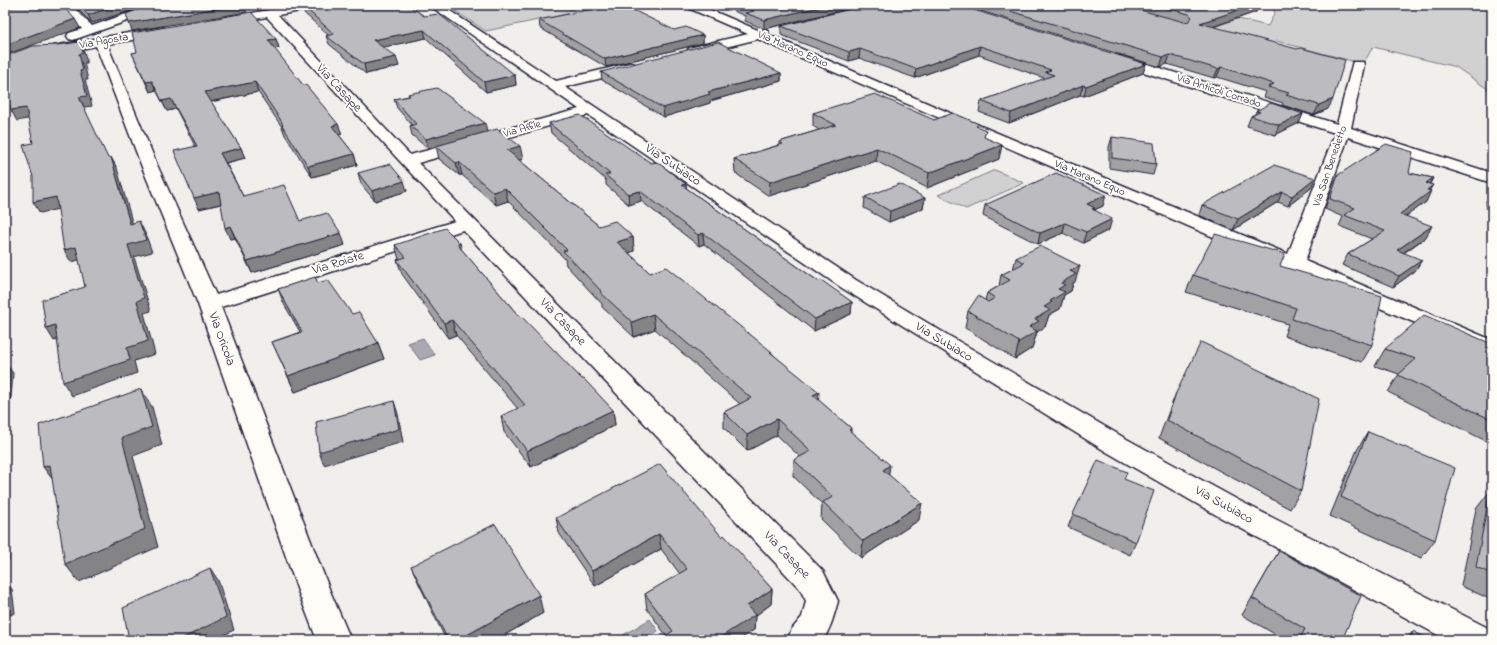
<svg xmlns="http://www.w3.org/2000/svg" width="1497" height="645" font-family="'Indie Flower',sans-serif">
<style>
.green{fill:#d2d1d1;stroke:#7a7a86}
.water{fill:#a9a9b0;stroke:#737381}
.lines{fill:none;stroke-linecap:round;stroke-linejoin:round}
.minor-casing{stroke:#22223b;stroke-width:3}
.minor{fill:#fdfcf7;fill-rule:evenodd}
.wall{fill:#a2a2a5;stroke:#22223b}
.shaded-wall{fill:#848486;stroke:#22223b}
.building{fill:#bcbcc0;stroke:#22223b}
.labels{text-anchor:middle;dominant-baseline:central;stroke-width:4;stroke-linejoin:round;paint-order:stroke}
.far-street-label{font-size:11px;fill:#22223b;stroke:#fdfcf7}
.street-label{font-size:13px;fill:#22223b;stroke:#fdfcf7}
</style>
<rect width="100%" height="100%" fill="#f0efec"/>
<filter id="ink" filterUnits="userSpaceOnUse"><feTurbulence type="fractalNoise" baseFrequency=".025" numOctaves="2"/><feDisplacementMap in="SourceGraphic" scale="8" xChannelSelector="R" yChannelSelector="G"/><feConvolveMatrix kernelMatrix="1 2 1 2 8 2 1 2 1" color-interpolation-filters="sRGB"/></filter>
<g filter="url(#ink)">
<path class="green" d="M446,5H562L576,12L486,31Z
M1268,5H1492V92L1456,67L1373,47L1363,64L1276,41L1268,49L1187,27L1222,15L1268,26L1275,12Z
M995,170L1024,183L966,209L938,195Z"/>
<path class="water" d="M423,338L435,355L420,360L408,343Z
M650,619L658,631L644,640H615Z"/>
<g class="lines">
<g class="minor-casing">
<path id="minor" d="M60,5H71L92,26L152,5H168L167,7L73,40L69,39L67,36L69,33L82,29Z
M298,5H322L317,8L278,15L410,155L579,109L429,5H441L556,81L630,63L635,64L637,67L635,70L565,87L856,280L951,337L1123,437L1238,500L1490,629L1492,640H1447L1218,516L1105,451L842,288L588,115L418,163L823,571L838,601C834,615 831,628 823,640H787L792,629L802,617L806,601L800,589L463,230L221,307L330,591L351,640H317L298,591L198,304L142,167L96,46L53,54L49,53L47,50L49,47L53,46L163,27L167,29L169,31L167,33L163,35L107,44L158,167L216,295L455,221L267,17L224,24L220,23L218,21L220,19L224,18Z
M685,5H699L760,31H768L769,35L971,122L1288,254L1335,133L1112,62L1111,59L1112,56H1122L1337,124L1352,65L1353,62H1363L1364,65L1351,128L1492,173V183L1348,137L1305,261L1492,340V355L1287,269L758,39L693,55L689,54L687,51L689,48L748,34L686,7Z"/>
</g>
<use href="#minor" class="minor"/>
</g>
<path class="wall" d="M73,5H148L92,23Z
M301,5H408L424,16L515,75L516,85L486,92L426,38L383,47L399,66L366,74L329,44L326,36L328,35L303,12Z
M720,5H863L764,29L745,21V16Z
M867,5L1146,64L1143,73L1084,96L1080,95L1009,123L979,112L981,101L1044,79V78L979,55L915,78L859,58L849,61L781,35V26Z
M962,5H1259L1256,12L1213,27L1328,109L1314,115L1282,105L1283,103L1264,97L1266,92L1217,77L1214,78L1167,64L1160,67Z
M539,20L703,35V43L606,67L540,28Z
M276,39L279,48L274,49L342,134L339,135L354,154L357,165L312,177L285,135L282,127L258,92L211,102L241,148L245,158L226,163L243,196L300,221L345,245L252,273L235,238L230,239L221,204L199,209L195,146L176,109L167,111L156,90L150,92L132,53Z
M601,72L781,73V81L710,101V103L664,117L602,80Z
M408,94L487,132L523,159L519,160L599,226L633,237L634,251L629,253L650,273L772,353L818,400L851,428V432L889,475L919,520L861,558L821,519L822,504L793,476L794,460L800,457L777,435L747,451L724,428V412L740,404L655,329L634,337L602,307V304L566,265L565,259L508,201L496,205L462,175H459L439,159L436,146L428,149L412,135L410,126L412,125L397,108L394,99L409,96Z
M1256,111L1303,114L1299,123L1275,135L1247,126L1251,116L1255,114Z
M813,113L934,120L978,127L984,137L999,159L927,188L876,161L769,196L735,173L734,159L779,145V142L819,130L813,126Z
M549,123L651,163L686,184V188L818,281L852,302L851,314L814,331L704,244L699,246L641,201L629,205L606,185V180L551,133Z
M1112,137L1156,164L1153,175L1109,168V147Z
M358,173L407,191L375,201L361,184Z
M1409,173L1433,178L1430,184V191L1426,202L1406,216L1426,237L1404,253L1415,271L1393,287L1342,265L1348,254L1372,239L1339,226L1343,217L1325,209L1333,185L1338,175Z
M1311,188L1288,206L1278,202L1233,230L1199,215L1202,205Z
M1492,191V223L1488,222L1486,201Z
M865,197L925,198L923,208L889,222L864,208Z
M985,205L1103,206L1094,210L1109,230L1083,243L1063,233L1038,244L983,216Z
M460,243L461,249L519,316L613,410L615,425L531,467L504,432L501,416L518,409L456,335L448,338L402,274L397,260L399,259L395,245Z
M1016,258L1075,282L1073,283L1071,291L1064,295L1060,309L1049,315L1045,327L1037,332L1032,348L1015,359L965,328L968,311L985,300L987,293L999,286L1001,275L1013,269Z
M1280,266L1372,345L1362,362L1284,336L1288,324L1186,292L1193,275Z
M318,283L378,343L384,359L295,392L272,342L300,332L284,304L278,289Z
M1492,344V444L1388,392L1399,374L1375,366L1385,349Z
M1176,393L1301,491L1290,509L1159,438L1169,411Z
M1368,432L1435,540L1421,558L1330,516L1357,450Z
M1124,479L1136,542L1130,555L1068,527L1073,514Z
M1490,491L1492,492V600L1461,586L1476,509Z
M556,518L722,537L772,589L771,604L755,616L754,630L666,635L647,609L645,594L680,574L661,549L595,586L559,533Z
M1279,551L1342,640H1285L1242,615Z
M411,566L543,613L496,640H446L419,584Z
M1413,631L1429,640H1406Z"/>
<path class="shaded-wall" d="M119,5H148L92,23L88,15Z
M237,5H271L245,9L247,12L132,31L129,23Z
M828,5H863L764,29V20Z
M1254,5H1259L1256,12L1197,32L1200,23Z
M75,19L80,28L5,55V45Z
M424,30L426,38L375,49L373,40Z
M703,35V43L606,67L605,59Z
M276,39L279,48L271,49L268,40Z
M80,42L84,51L87,63H84L88,80H85L92,106L84,107L79,97L80,71L79,54Z
M980,46L979,55L915,78L916,69Z
M860,49L859,58L849,61V52Z
M1170,55L1167,64L1160,67L1163,57Z
M396,57L399,66L366,74L364,64Z
M1146,64L1143,73L1084,96L1086,86Z
M1221,67L1217,77L1214,78L1218,69Z
M781,73V81L710,101V103L664,117L663,108L708,92Z
M515,75L516,85L486,92L484,82Z
M152,81L156,90L150,92L146,82Z
M255,82L258,92L209,102L205,92Z
M1083,85L1080,95L1009,123L1011,113Z
M171,99L176,109L167,111L162,101Z
M1333,99L1328,109L1314,115L1319,105Z
M26,108L32,118L17,121L11,110Z
M1303,114L1299,123L1275,135L1279,125Z
M485,123L487,132L428,149L426,139Z
M338,124L342,134L335,136L332,126Z
M1002,145L999,159L927,188L929,173Z
M520,146L523,159L509,163L507,150Z
M241,148L245,158L225,163L220,153Z
M877,148L876,161L769,196L770,182Z
M354,154L357,165L312,177L308,166Z
M111,157L117,168L136,236L130,224Z
M459,162L462,175H459L456,163Z
M1315,178L1311,188L1288,206L1292,196Z
M1433,178L1427,188L1426,183Z
M404,181L407,191L375,201L372,191Z
M686,184L687,194L682,185Z
M1433,185L1428,193L1431,191L1426,202L1394,225L1400,214L1427,190Z
M505,188L508,201L496,205L493,192Z
M640,191L641,201L629,205L628,194Z
M219,192L224,203L199,209L194,198Z
M1282,192L1278,202L1233,230L1238,219Z
M1106,195L1103,206L1094,210L1092,219L1087,204Z
M56,197L63,208L40,213L33,202Z
M925,198L923,208L889,222L890,211Z
M1112,219L1109,230L1083,243L1086,232Z
M139,221L145,233L152,252L134,257L151,311L144,313L155,354L134,361L137,373L72,396L63,382L127,348L137,301L128,245Z
M1065,223L1063,233L1038,244L1040,233Z
M230,226L235,238L230,239L225,228Z
M1432,226L1426,237L1391,261L1397,250Z
M341,233L345,245L252,273L247,261Z
M703,233L704,244L699,246L698,235Z
M633,237L634,251L619,256L617,242Z
M460,243L463,257L457,244Z
M76,247L83,259L71,262L64,250Z
M1422,260L1415,271L1393,287L1399,276Z
M1080,266L1075,282L1073,283L1071,291L1064,295L1060,309L1049,315L1045,327L1037,332L1032,348L1015,359L1019,342L1035,319L1058,289L1061,283L1070,271Z
M852,302L851,314L814,331L815,319Z
M653,314L655,329L634,337L632,322Z
M452,320L456,335L448,338L444,323Z
M55,325L63,338L54,341L46,328Z
M378,343L384,359L295,392L288,376Z
M5,363L13,373L11,398L5,400Z
M141,389L152,407L162,445L133,456L158,547L79,582L65,564L122,438Z
M819,392L818,408L813,395Z
M394,401L398,414L403,442L324,465L319,452Z
M613,410L615,425L531,467L527,451Z
M777,419V435L747,451V435Z
M50,465L57,485L43,467Z
M890,465L888,481L883,470Z
M922,503L919,520L861,558L863,541Z
M659,534L661,549L595,586L592,571Z
M5,538L8,541L9,560L5,566Z
M210,568L218,580L234,630L214,640H179Z
M5,581L12,589L15,613L5,617Z
M772,589L771,604L755,616L754,630L739,640H716L747,606Z
M539,595L543,613L496,640H458Z"/>
<path class="building" d="M5,5H62L75,19L5,45Z
M78,5H119L88,15Z
M151,5H237L129,23L126,14Z
M302,5H408L424,16L439,14L515,75L484,82L424,30L373,40L396,57L364,64L326,36L334,34Z
M612,5H623L674,30L686,27L703,35L605,59L539,20Z
M740,5H828L764,20L745,13L754,11Z
M867,5H958L1146,64L1086,86L1083,85L1011,113L981,101L1054,75L1045,72L1051,70L980,46L916,69L860,49L849,52L781,26Z
M990,5H1122L1184,22L1189,21L1192,17L1189,14L1156,5H1254L1200,23L1297,49L1301,48L1345,60L1333,99L1319,105L1286,95L1289,93L1268,87L1274,84L1221,67L1218,69L1170,55L1163,57Z
M251,12L276,39L268,40L303,85H306L338,124L332,126L354,154L308,166L282,125H283L280,119L255,82L205,92L241,148L220,153L243,196L284,185L300,221L327,213L341,233L247,261L230,226L225,228L219,192L194,198L174,151L197,146L171,99L162,101L152,81L146,82L132,53L137,52L132,33Z
M80,42L83,53L79,54L83,70L80,71L87,96L79,97L108,158L111,157L130,224L139,221L146,240L128,245L144,298L137,301L148,341L127,348L130,360L63,382L55,325L46,328L42,300L85,287L76,247L64,250L56,197L33,202V177L23,145L33,143L26,108L11,110L5,91V56L33,46L57,45Z
M718,42L781,73L708,92L710,94L663,108L601,72Z
M437,88L485,123L426,139L410,126L416,124L394,99L410,96L408,94Z
M875,94L934,120L953,113L979,124L976,126L986,130L984,137L1002,145L929,173L877,148L770,182L734,159L783,144L779,142L836,125L813,113Z
M1271,103L1303,114L1279,125L1251,116L1260,112L1256,111Z
M580,115L651,163L657,162L686,184L682,185L818,281L821,280L852,302L815,319L703,233L698,235L640,191L628,194L605,175L610,174L549,123Z
M497,129L520,146L507,150L599,226L615,221L633,237L617,242L650,273L666,267L772,352H770L819,392L813,395L851,428L849,430L890,465L883,470L922,503L863,541L823,502L833,497L794,460L811,451L777,419L747,435L724,412L751,398L653,314L632,322L600,292H602L563,251L567,250L505,188L493,192L459,162L456,163L436,146Z
M1112,137L1154,143L1156,164L1112,158Z
M1386,144L1413,152L1409,173L1433,178L1426,183L1433,185L1427,190L1431,191L1400,214L1432,226L1397,250L1422,260L1399,276L1348,254L1385,231L1344,215L1355,208L1330,199L1338,175Z
M390,164L404,181L372,191L358,173Z
M1274,165L1315,178L1292,196L1282,192L1238,219L1202,205Z
M1056,173L1106,195L1087,204L1095,208L1092,209L1112,219L1086,232L1065,223L1040,233L985,205Z
M900,184L925,198L890,211L865,197Z
M445,228L460,243L457,244L519,316H521L582,379H584L613,410L527,451L501,416L525,405L452,320L444,323L397,260L406,257L395,245Z
M1215,234L1285,254L1280,266L1382,296L1372,345L1292,319L1296,308L1193,275Z
M1040,246L1080,266L1070,271L1076,274L1061,283L1065,285L1058,289L1065,292L1050,301L1052,302L1044,307L1050,310L1035,319L1039,321L1029,327L1037,331L1019,342L968,311L978,296L988,302L995,298L987,293L1010,280L1001,275L1024,263L1016,258Z
M315,277L318,283L328,280L352,314L359,312L378,343L288,376L272,342L302,332L278,289Z
M1424,315L1492,344V420L1398,375L1416,359L1385,349Z
M1201,342L1319,399L1301,491L1167,420L1176,393Z
M141,389L152,427L122,438L145,529L65,564L50,465L43,467L39,425Z
M394,401L399,429L319,452L316,422Z
M1368,432L1455,468L1435,540L1341,497Z
M1098,460L1127,472L1124,479L1154,491L1136,542L1073,514Z
M660,464L722,537L724,535L772,589L747,606L755,615L716,640H658L673,631L645,594L687,569L659,534L592,571L556,518Z
M1490,491L1492,492V574L1476,567Z
M495,524L539,595L458,640H448L411,566Z
M1279,551L1361,596L1342,640H1299L1305,629L1252,598Z
M210,568L226,617L179,640H129L123,608Z
M1413,631L1429,640H1410Z"/>
</g>
<g class="labels">
<g class="far-street-label">
<text transform="translate(104 41) rotate(-10)">Via Agosta</text>
<text transform="translate(793 49) rotate(24)">Via Marano Equo</text>
<text transform="translate(1219 91) rotate(18)">Via Anticoli Corrado</text>
<text transform="translate(522 129) rotate(-16)">Via Affile</text>
<text transform="translate(1330 166) rotate(-71)">Via San Benedetto</text>
<text transform="translate(1090 178) rotate(23)">Via Marano Equo</text>
</g>
<g class="street-label">
<text transform="translate(339 88) rotate(47)">Via Casape</text>
<text transform="translate(673 165) rotate(34)">Via Subiaco</text>
<text transform="translate(338 263) rotate(-17)">Via Roiate</text>
<text transform="translate(563 322) rotate(46)">Via Casape</text>
<text transform="translate(222 339) rotate(70)">Via Oricola</text>
<text transform="translate(944 342) rotate(31)">Via Subiaco</text>
<text transform="translate(1224 505) rotate(29)">Via Subiaco</text>
<text transform="translate(787 555) rotate(46)">Via Casape</text>
</g>
</g>
<rect width="1497" height="645" fill="none" stroke="#fdfcf7" stroke-width="20"/>
<rect x="10" y="10" width="1477" height="625" fill="none" stroke="#22223b" stroke-width="1.5" filter="url(#ink)"/>
</svg>
